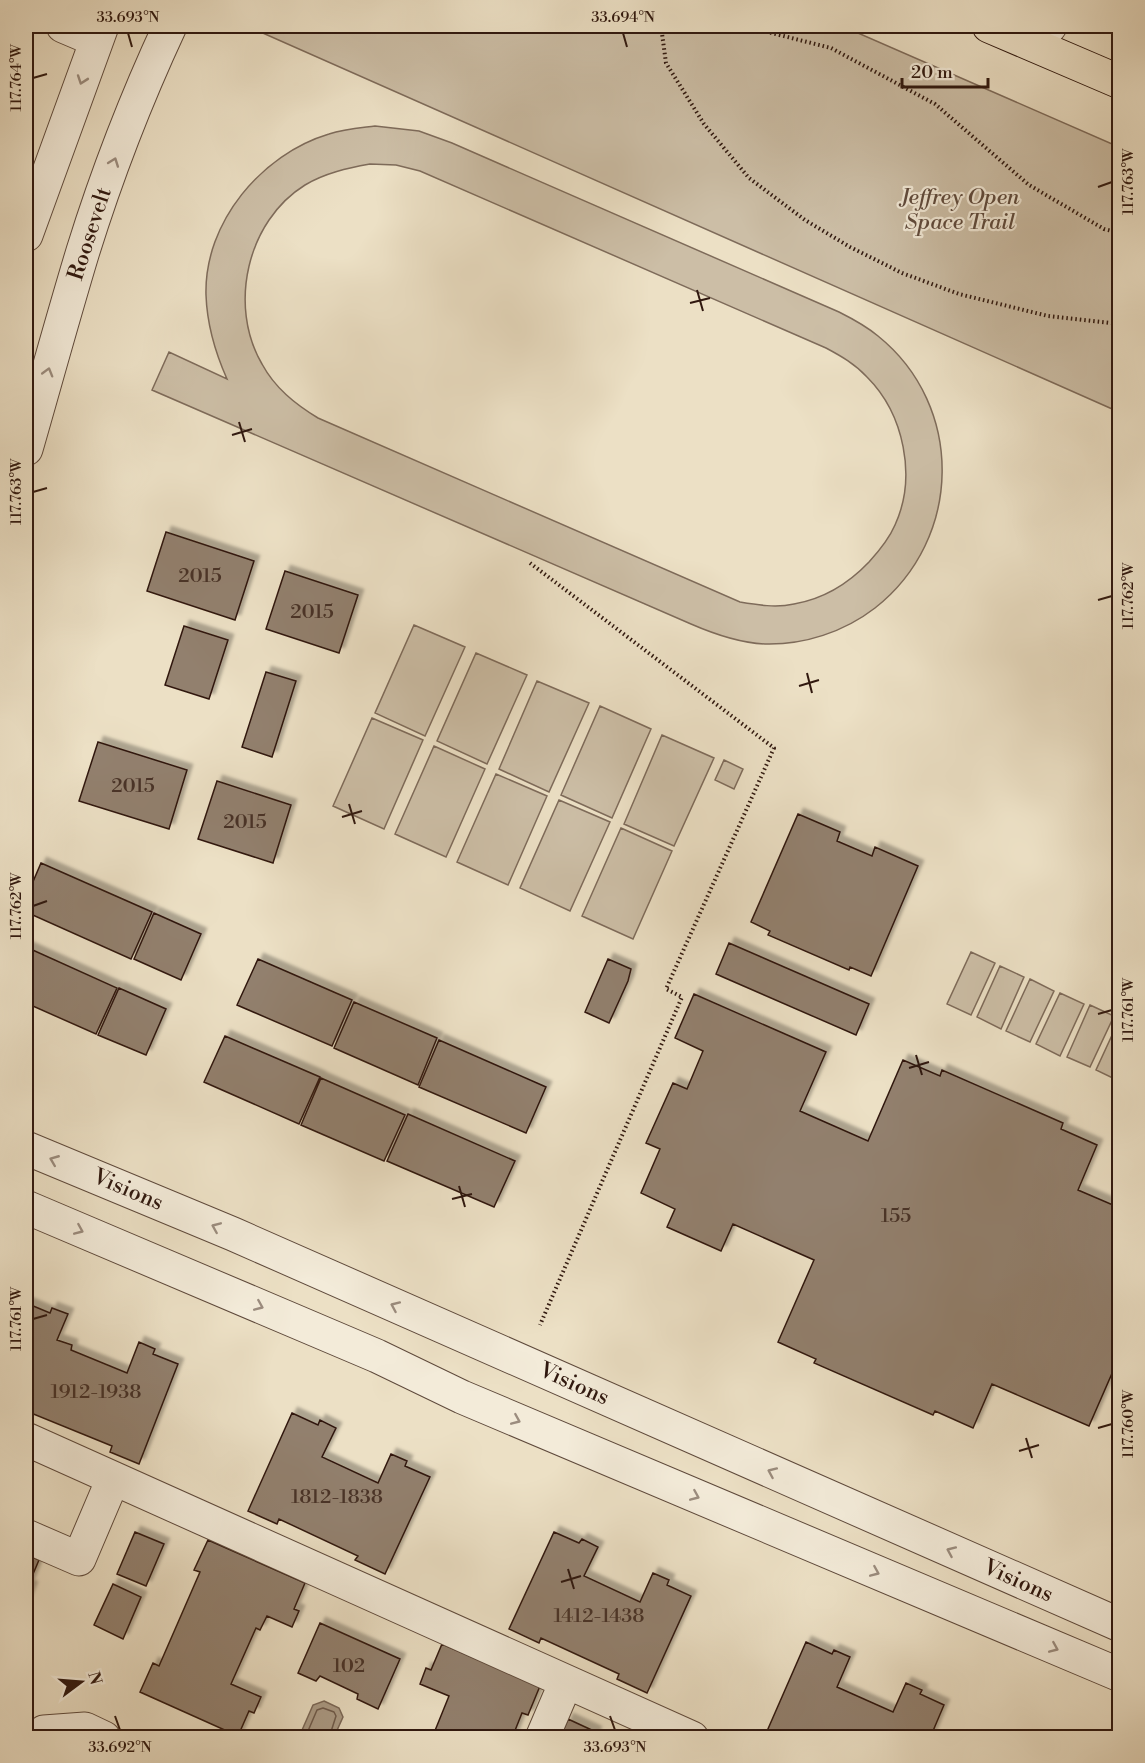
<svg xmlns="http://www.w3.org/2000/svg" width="1145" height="1763" font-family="'Libre Bodoni',serif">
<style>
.green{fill:#ccbea6;stroke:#7e6b5a;stroke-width:1.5;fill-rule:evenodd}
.water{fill:#ac9c87;stroke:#7a6757;stroke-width:1.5}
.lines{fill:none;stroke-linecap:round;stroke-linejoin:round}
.shore{stroke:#6e5a4b;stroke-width:1.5}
.building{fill:#92806e;stroke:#30180f;stroke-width:1.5;filter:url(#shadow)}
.minor-casing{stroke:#5f4a3c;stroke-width:35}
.major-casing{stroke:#30180f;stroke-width:35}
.path{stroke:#30180f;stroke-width:4;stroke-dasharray:1.5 3;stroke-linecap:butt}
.minor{stroke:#f3ebd9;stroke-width:33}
.major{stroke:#ece0c5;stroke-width:33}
.oneway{stroke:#9b8c7e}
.ticks{fill:none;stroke:#30180f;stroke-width:2}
.labels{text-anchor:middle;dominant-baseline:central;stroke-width:4.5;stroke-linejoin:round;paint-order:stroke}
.number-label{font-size:20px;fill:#483227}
.park-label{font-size:22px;font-style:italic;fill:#5f4a3c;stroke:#f3ebd9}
.street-label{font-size:22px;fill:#30180f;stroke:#f3ebd9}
.neatline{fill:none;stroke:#30180f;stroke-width:2}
.ticks-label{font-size:15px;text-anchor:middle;fill:#30180f}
</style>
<defs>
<filter id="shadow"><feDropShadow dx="5.5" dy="-5.5" stdDeviation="1.5" flood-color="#0004"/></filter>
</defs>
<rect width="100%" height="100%" fill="#ece0c5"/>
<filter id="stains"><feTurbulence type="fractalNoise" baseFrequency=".00333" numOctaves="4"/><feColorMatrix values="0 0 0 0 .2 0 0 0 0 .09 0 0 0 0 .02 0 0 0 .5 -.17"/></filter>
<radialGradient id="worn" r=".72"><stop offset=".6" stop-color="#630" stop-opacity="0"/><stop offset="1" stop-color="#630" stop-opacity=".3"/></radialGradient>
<path class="green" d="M247,26H842L1119,147V412Z
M375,126L419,131L452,143L839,312C853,319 866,326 878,336C965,406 963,539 875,608C844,632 804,645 765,644C739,643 714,634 691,624L152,390L169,352L227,379C215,352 207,325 206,295C204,222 262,154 329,134C344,129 359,128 375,126ZM370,164L396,165L420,171L826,348C841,356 855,364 867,377C904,414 917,477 895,525C889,539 879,551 869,562C849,583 823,599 794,604C776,608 758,605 740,602L318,418C295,404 275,388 262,364C228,306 247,221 305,185C325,173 348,168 370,164Z
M414,625L465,647L425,736L375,713Z
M476,653L527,675L487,764L437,741Z
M537,681L589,703L549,792L499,769Z
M600,706L651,729L612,818L561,795Z
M372,718L423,740L384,829L333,806Z
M662,735L714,758L674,846L624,824Z
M434,746L485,769L446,857L395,834Z
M724,760L743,769L734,789L715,780Z
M496,774L547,796L508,885L457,862Z
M559,800L610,822L570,911L520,888Z
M621,828L672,851L633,939L582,916Z
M971,952L995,963L971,1015L947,1004Z
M1000,966L1024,977L1001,1029L977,1017Z
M1030,979L1054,991L1030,1042L1006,1031Z
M1060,993L1084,1004L1060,1056L1036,1044Z
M1090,1005L1114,1016L1090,1067L1067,1057Z
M1119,1020V1081L1096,1070Z"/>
<path class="water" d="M324,1701L339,1708L343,1717L334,1737H299L313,1705Z"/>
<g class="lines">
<path class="shore" d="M305,1738L317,1710L323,1708L334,1712L336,1716L329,1738"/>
</g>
<path class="building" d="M166,532L254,561L235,620L147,591Z
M285,571L358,595L339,653L266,629Z
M184,626L228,640L209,699L165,685Z
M266,672L296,681L272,757L242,747Z
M98,742L187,770L169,829L79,801Z
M217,781L291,805L273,863L198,839Z
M798,814L840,832L837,841L872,856L875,847L918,866L871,976L850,967L849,970L768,935L770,931L751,922Z
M41,863L152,912L131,959L26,912V898Z
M154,913L201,934L181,980L134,959Z
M729,943L869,1004L856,1035L716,974Z
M26,947L117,988L96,1034L26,1003Z
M258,959L352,1000L332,1046L237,1005Z
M608,959L631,969L628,981L609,1023L585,1012Z
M119,988L166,1009L146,1055L98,1035Z
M694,994L826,1052L800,1111L868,1141L903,1060L940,1076L942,1070L1063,1123L1061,1129L1097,1145L1078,1190L1120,1208V1355L1089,1426L992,1384L973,1428L935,1411L933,1415L814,1363L816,1359L778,1342L814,1260L733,1224L721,1251L667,1227L675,1209L641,1193L660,1149L646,1143L673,1083L687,1089L703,1051L675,1038Z
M354,1002L437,1038L418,1085L334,1048Z
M225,1036L320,1077L299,1124L204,1082Z
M439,1040L546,1087L526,1133L419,1087Z
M321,1078L405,1115L384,1161L301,1125Z
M408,1114L515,1161L494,1207L387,1161Z
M26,1303L50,1313L52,1308L68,1314L57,1340L72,1345L71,1350L127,1373L139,1342L155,1349L153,1354L178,1364L139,1464L110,1452L112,1446L26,1411Z
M292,1413L318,1425L320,1420L336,1428L322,1457L378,1483L391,1454L407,1461L405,1466L430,1477L385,1574L355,1560L358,1556L279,1519L277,1524L248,1511Z
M135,1532L164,1544L146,1586L117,1574Z
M554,1532L579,1543L582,1539L598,1547L584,1576L640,1602L653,1573L669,1580L667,1585L691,1596L647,1693L617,1679L619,1674L541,1638L539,1643L509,1629Z
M208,1540L305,1583L294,1609L299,1611L292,1627L267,1616L260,1630L256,1628L231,1684L261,1697L254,1713L249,1711L238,1736L140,1692L153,1663L159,1666L200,1572L194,1570Z
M26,1554L39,1560L28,1586L32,1587L26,1602Z
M113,1584L141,1597L123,1639L94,1625Z
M320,1623L400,1659L378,1709L357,1699L358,1694L320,1676L316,1681L298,1673Z
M806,1642L832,1654L834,1650L850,1657L837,1687L893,1712L906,1683L922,1690L920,1694L944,1705L930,1738H764Z
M442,1644L540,1686L528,1715L522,1713L512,1738H432L449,1696L420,1684L426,1668L431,1670Z
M568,1719L596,1732L594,1738H560Z"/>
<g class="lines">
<g class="minor-casing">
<path id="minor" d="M63,26L96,40
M1035,45L1050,26
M26,235L102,26
M26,449C45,383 63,317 83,251C107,174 136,99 170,26
M26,1148L233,1234L1120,1625
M26,1207L377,1356L462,1397L1120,1675
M26,1439L692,1738
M26,1536L79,1559L113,1479
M39,1738L44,1732L85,1729L104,1738
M542,1738L566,1682"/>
</g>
<g class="major-casing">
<path id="major" d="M989,26L1120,82"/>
</g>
<path class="path" d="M548,26H671
M661,26L666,63L704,124L749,178L805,220L850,247L902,273L959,294L1048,316L1120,324
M744,26L831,48L935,104L1029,185L1104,229L1120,233
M530,563L774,748L666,989L682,997L540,1325"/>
<use href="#minor" class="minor"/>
<use href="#major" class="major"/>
</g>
<defs><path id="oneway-chevron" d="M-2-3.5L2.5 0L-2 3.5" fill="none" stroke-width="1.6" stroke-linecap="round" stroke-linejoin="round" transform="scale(1.5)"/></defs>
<g class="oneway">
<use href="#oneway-chevron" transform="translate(82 80) rotate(109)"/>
<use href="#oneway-chevron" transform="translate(114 162) rotate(-70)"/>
<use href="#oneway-chevron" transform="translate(48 372) rotate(-74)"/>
<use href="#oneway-chevron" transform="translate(54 1160) rotate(-158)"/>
<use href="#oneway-chevron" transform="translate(216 1227) rotate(-157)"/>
<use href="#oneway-chevron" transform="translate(79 1230) rotate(23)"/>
<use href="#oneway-chevron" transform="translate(259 1306) rotate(23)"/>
<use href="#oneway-chevron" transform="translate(395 1306) rotate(-156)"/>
<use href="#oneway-chevron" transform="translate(516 1420) rotate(23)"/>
<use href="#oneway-chevron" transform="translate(772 1472) rotate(-156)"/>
<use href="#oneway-chevron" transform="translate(695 1496) rotate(23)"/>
<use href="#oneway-chevron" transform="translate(951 1551) rotate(-156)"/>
<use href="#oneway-chevron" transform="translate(875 1572) rotate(23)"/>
<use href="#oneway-chevron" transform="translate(1054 1648) rotate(23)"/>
</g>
<path class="ticks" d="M128,33L132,47M623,33L627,47M33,78L47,74M1098,187L1112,182M697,290L703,311M690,303L710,298M239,422L245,442M232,435L252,429M33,492L47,488M1098,600L1112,596M807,673L812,693M799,686L819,680M349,804L355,824M342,817L362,811M33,906L47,901M1098,1014L1112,1010M916,1055L922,1075M909,1068L929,1062M459,1186L465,1207M452,1199L472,1194M33,1319L47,1315M1098,1428L1112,1424M1026,1438L1032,1458M1019,1451L1039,1445M568,1569L574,1589M561,1582L581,1576M115,1716L120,1730M610,1716L615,1730"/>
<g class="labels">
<g class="number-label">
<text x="200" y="576">2015</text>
<text x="312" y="612">2015</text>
<text x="133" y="786">2015</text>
<text x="245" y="822">2015</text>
<text x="896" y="1216">155</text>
<text x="96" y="1392">1912-1938</text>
<text x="337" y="1497">1812-1838</text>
<text x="599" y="1616">1412-1438</text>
<text x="349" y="1666">102</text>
</g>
<g class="park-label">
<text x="960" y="197">Jeffrey Open<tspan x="960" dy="25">Space Trail</tspan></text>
</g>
<g class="street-label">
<text transform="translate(90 234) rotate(-72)">Roosevelt</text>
<text transform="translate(128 1190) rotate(23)">Visions</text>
<text transform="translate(574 1384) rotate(24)">Visions</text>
<text transform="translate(1018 1581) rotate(24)">Visions</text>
</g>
</g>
<rect width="1145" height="1763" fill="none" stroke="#ece0c5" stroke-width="66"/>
<g transform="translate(81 1682) rotate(74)" stroke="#f3ebd9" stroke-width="4.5" paint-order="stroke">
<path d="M0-4.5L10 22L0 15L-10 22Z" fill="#30180f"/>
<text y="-9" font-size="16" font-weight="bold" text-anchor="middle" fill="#30180f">N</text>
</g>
<path d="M902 78v9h86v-9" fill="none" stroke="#30180f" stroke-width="3"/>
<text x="911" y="78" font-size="18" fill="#30180f" stroke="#f3ebd9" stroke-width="4.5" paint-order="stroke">20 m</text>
<rect x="33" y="33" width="1079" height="1697" class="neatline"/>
<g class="ticks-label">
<text x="128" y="22">33.693°N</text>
<text x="623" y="22">33.694°N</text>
<text transform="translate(16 78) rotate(-90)" y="5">117.764°W</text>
<text transform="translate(1128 182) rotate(-90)" y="5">117.763°W</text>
<text transform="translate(16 492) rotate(-90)" y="5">117.763°W</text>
<text transform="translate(1128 596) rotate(-90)" y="5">117.762°W</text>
<text transform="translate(16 906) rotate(-90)" y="5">117.762°W</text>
<text transform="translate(1128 1010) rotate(-90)" y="5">117.761°W</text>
<text transform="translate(16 1319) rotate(-90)" y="5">117.761°W</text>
<text transform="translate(1128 1424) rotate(-90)" y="5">117.760°W</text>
<text x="120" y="1752">33.692°N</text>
<text x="615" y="1752">33.693°N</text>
</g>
<rect width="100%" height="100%" filter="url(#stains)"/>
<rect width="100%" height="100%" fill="url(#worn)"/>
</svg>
